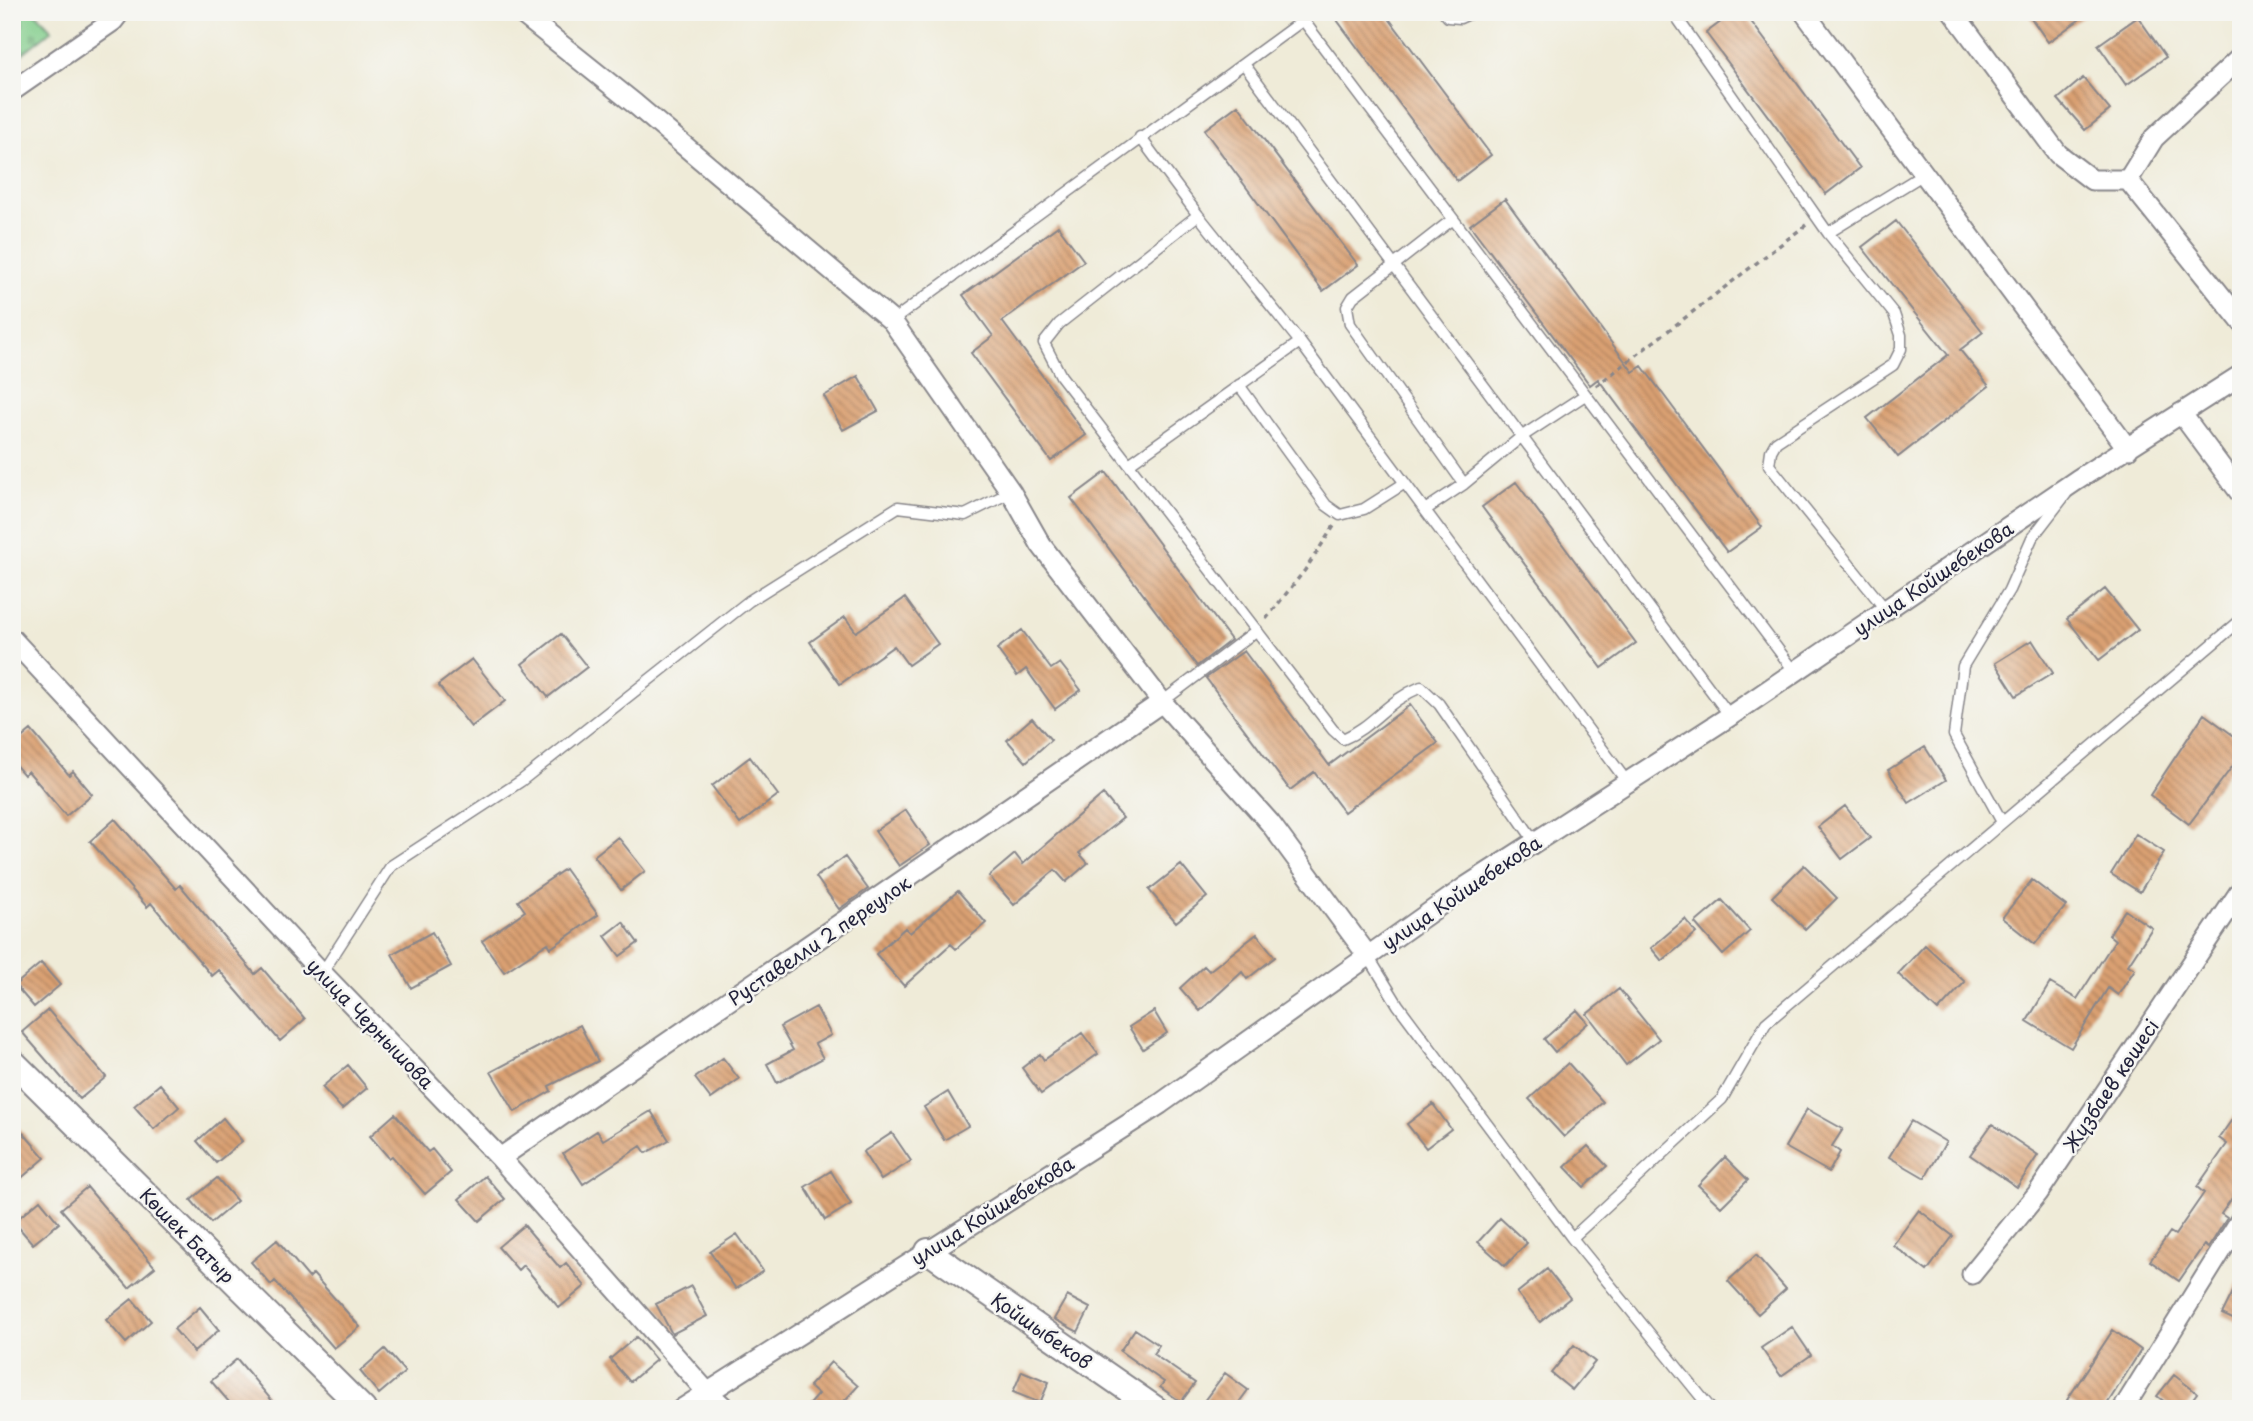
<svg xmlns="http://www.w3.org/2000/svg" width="2253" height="1421" font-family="'Playpen Sans',sans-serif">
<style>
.cemetery{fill:url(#cemetery-stones);stroke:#527863;stroke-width:2}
.building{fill:url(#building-back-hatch)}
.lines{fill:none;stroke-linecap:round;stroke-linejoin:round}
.service-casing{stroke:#88868a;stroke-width:13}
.minor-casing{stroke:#88868a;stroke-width:23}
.tertiary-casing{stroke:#88868a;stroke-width:28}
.path{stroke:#88868a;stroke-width:3.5;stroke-dasharray:5 5;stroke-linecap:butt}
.service{stroke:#fff;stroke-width:10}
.minor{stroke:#fff;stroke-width:19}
.tertiary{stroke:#fff;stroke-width:24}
.labels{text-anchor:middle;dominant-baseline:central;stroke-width:5;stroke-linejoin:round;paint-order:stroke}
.street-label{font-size:19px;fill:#22223b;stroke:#f6f6f2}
</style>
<defs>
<pattern id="cemetery-stones" width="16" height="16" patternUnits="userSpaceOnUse" patternTransform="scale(1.75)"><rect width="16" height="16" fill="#82cd8b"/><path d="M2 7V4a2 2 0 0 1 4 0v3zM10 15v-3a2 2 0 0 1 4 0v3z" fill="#70b079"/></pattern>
<pattern id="building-back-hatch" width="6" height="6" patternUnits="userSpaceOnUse" patternTransform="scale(1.75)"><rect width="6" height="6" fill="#daa072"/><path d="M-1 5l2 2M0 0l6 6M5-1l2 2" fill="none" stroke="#b0825f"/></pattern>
</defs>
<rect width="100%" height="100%" fill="#f6f6f2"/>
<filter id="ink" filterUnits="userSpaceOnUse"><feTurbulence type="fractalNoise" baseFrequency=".0143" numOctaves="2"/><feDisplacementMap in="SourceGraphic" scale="14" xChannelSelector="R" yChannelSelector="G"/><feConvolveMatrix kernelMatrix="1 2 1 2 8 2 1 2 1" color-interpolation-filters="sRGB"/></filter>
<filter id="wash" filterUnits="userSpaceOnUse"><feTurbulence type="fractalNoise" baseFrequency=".00686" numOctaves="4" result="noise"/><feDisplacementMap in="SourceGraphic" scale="28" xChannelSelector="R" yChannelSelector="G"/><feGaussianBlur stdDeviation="1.57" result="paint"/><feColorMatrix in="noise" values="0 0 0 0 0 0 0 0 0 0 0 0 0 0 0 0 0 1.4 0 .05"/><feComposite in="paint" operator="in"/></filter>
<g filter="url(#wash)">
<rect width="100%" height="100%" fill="#efebd8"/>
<path class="cemetery" d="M12,12H35L52,30L12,62Z"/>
<g id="blocks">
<path class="building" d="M1348,12H1384L1491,155L1457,181L1337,20Z
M1734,12H1744L1860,168L1826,194L1706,33Z
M2027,12H2090L2048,42Z
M2138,17L2166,57L2126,85L2098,45Z
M2083,78L2110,110L2085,130L2058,99Z
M1238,105L1358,265L1323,291L1204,130Z
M1505,199L1633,372L1642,366L1762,527L1727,552L1598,379L1590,385L1470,225Z
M1896,221L1983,332L1960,350L1989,386L1898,457L1867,418L1948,355L1862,247Z
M1058,226L1084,261L1002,321L1086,435L1051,461L971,353L993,336L963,295Z
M858,376L878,411L843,430L824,396Z
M1106,472L1231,640L1197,666L1071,498Z
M1516,482L1636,643L1602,668L1482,507Z
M2105,589L2138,630L2099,660L2067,619Z
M905,598L938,644L908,665L894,646L840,684L810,642L845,617L856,632Z
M1022,630L1051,669L1060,663L1081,690L1055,709L1026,669L1017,676L997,649Z
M561,634L587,667L548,697L522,664Z
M2032,640L2053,673L2016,696L1995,663Z
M1244,651L1329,765L1410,705L1438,743L1344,812L1314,772L1290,790L1206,678Z
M472,659L505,701L471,727L438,685Z
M2204,714L2241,741V755L2189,824L2150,795Z
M1032,718L1051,740L1026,762L1007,740Z
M31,730L69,775L73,771L92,794L66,816L28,771L24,775L12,761V746Z
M1925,747L1946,780L1909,803L1888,770Z
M750,757L778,795L740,824L712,786Z
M1103,794L1123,818L1079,853L1088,863L1066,882L1055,870L1014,905L989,876L1015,854L1023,864Z
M1845,806L1870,838L1842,859L1818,827Z
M906,810L930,845L899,866L875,831Z
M115,819L176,889L180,885L255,974L262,968L305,1019L280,1041L219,970L212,976L151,903L147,907L90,841Z
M2136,834L2164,852L2140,892L2111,874Z
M618,837L645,871L621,890L594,856Z
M845,857L868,889L839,909L816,877Z
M1181,865L1207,897L1176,922L1149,890Z
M1804,865L1837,898L1805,929L1772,897Z
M565,869L598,915L551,948L548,943L504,972L482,941L525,911L518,901Z
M2032,880L2066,906L2035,944L2002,918Z
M958,891L986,923L956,949L951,944L904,986L876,954L905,928L910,933Z
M1722,900L1750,931L1723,955L1695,923Z
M2125,910L2152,928L2128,965L2135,969L2118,995L2108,988L2071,1048L2027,1021L2050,983L2077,999L2115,940L2109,935Z
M1685,919L1696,933L1662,961L1651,948Z
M623,922L638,943L620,956L605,936Z
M432,932L451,966L411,988L392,954Z
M1257,934L1275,957L1247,979L1242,972L1200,1011L1180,988L1204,966L1209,971Z
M1925,945L1965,982L1938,1011L1898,974Z
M41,963L60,985L34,1007L15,985Z
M1619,989L1659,1039L1626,1065L1587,1014Z
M816,1007L831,1035L815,1044L823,1058L777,1083L767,1064L793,1050L780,1027Z
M48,1010L106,1077L80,1099L22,1032Z
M1577,1010L1588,1023L1555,1052L1544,1039Z
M1154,1011L1167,1033L1143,1049L1129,1027Z
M580,1025L598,1061L549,1086L551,1091L515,1112L491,1072Z
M1082,1033L1098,1054L1041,1094L1022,1068L1040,1054L1044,1060Z
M723,1058L739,1079L711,1099L695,1078Z
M1568,1063L1603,1102L1564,1137L1529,1099Z
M348,1065L367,1088L342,1109L322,1087Z
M160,1084L179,1107L154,1129L134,1106Z
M948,1092L968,1126L944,1140L924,1107Z
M1433,1104L1451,1129L1426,1148L1407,1124Z
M2241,1107V1185L2221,1214L2227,1218L2214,1239L2208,1248L2204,1245L2179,1281L2150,1261L2170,1232L2175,1235L2204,1193L2197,1187L2227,1144L2219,1138Z
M1807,1109L1843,1129L1832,1146L1840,1152L1829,1172L1785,1147Z
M651,1111L669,1140L646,1153L641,1146L583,1184L563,1153L597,1131L603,1140Z
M395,1114L428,1152L432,1149L451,1172L425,1194L392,1156L389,1158L370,1136Z
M223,1118L242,1141L216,1163L197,1141Z
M12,1120L45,1158L19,1180L12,1172Z
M1911,1121L1946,1142L1925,1178L1889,1157Z
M1992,1124L2038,1155L2017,1187L1970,1155Z
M892,1133L911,1161L881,1180L863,1152Z
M1588,1146L1607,1166L1584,1187L1565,1167Z
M1725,1157L1748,1180L1721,1207L1698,1185Z
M831,1171L851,1204L825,1220L805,1187Z
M485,1176L505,1199L479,1221L459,1199Z
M217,1178L237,1201L211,1223L191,1200Z
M87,1187L155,1267L129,1288L61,1209Z
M40,1200L59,1223L33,1244L14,1222Z
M1919,1210L1953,1236L1927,1271L1893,1245Z
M1500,1218L1527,1243L1505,1266L1478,1242Z
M524,1225L560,1268L566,1263L585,1286L559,1308L523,1265L518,1270L498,1247Z
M737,1234L763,1271L736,1289L710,1252Z
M277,1240L309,1278L313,1274L360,1327L334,1348L275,1281L271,1285L251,1262Z
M1756,1255L1786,1289L1758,1314L1728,1281Z
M1547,1269L1570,1298L1540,1322L1517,1293Z
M2241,1276V1323L2222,1314Z
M691,1286L707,1316L672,1334L656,1304Z
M1067,1296L1090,1308L1078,1332L1054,1319Z
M132,1299L151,1321L126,1343L106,1320Z
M200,1307L219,1330L194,1352L174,1329Z
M1792,1327L1811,1355L1781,1376L1761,1348Z
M1135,1329L1159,1345L1153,1354L1195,1383L1181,1402L1160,1387L1164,1382L1120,1351Z
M2113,1330L2141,1350L2104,1409H2079L2067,1400Z
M636,1337L656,1360L630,1382L610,1359Z
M1574,1345L1595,1362L1572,1390L1551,1373Z
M385,1349L405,1372L379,1394L360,1371Z
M237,1359L279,1409H235L211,1381Z
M831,1362L858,1386L837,1409H805L818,1394L809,1386Z
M1022,1371L1049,1382L1040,1403L1013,1392Z
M1225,1373L1248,1390L1234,1409H1198Z
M2174,1375L2197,1393L2185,1409H2174L2157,1396Z"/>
</g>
</g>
<g filter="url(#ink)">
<use href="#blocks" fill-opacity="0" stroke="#88868a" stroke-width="2"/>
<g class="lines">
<g class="service-casing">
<path id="service" d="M1297,12L1795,672
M1444,12L1448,17L1460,18L1473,12
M1673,12L1828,233L1894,314L1901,335V349L1893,365L1776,442L1771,451L1769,465L1886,610
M1244,64L1730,716
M1140,137L1198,215L1300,342L1627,782
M1198,215L1059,324L1044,343L1061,376L1333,730L1343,739C1374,726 1386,701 1421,687L1439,704L1535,842
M1453,219L1353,297L1347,307L1350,324L1464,484L1521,437L1585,395
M1828,233L1924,174
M892,321L1314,12
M1239,385L1326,505L1340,515L1364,509L1405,483
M1129,464L1300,342
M1425,510L1464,484
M1162,702L1257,630
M2002,822L1954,735L1963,666L2009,590L2032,538L2066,494
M1368,956L1398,1005L1572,1238L1711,1409
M322,973L391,866L521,781L749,601L898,507L965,515L1011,492
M1572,1238L1722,1099L1766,1023L2241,620"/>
</g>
<g class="minor-casing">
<path id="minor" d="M520,12L635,104L892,321L1011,492L1041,545L1162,702L1270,823L1368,956
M1804,12L2128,449
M1953,12L2058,154L2092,180H2128
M12,91L113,21L120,12
M2128,180L2241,321
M2128,180L2154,138L2241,57
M2181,413L2241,494
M12,639L322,973L500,1158L706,1391L726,1409
M500,1158L1162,702
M1972,1274L2038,1193L2241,890
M682,1409L1160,1104L1464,888L1730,716L2077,480L2241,375
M2123,1409L2241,1219"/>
</g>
<g class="tertiary-casing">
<path id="tertiary" d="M12,1061L363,1409
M928,1251L1156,1409"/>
</g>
<path class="path" d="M1596,386L1806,225
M1266,619L1305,570L1334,526"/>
<use href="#service" class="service"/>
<use href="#minor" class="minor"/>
<use href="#tertiary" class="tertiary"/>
</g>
</g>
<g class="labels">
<g class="street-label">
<text transform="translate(1933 578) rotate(-34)">улица Койшебекова</text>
<text transform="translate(1461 892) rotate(-34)">улица Койшебекова</text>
<text transform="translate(819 940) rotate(-34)">Руставелли 2 переулок</text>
<text transform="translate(371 1023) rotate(46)">улица Чернышова</text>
<text transform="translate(2110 1085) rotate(-56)">Жүзбаев көшесі</text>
<text transform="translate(992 1210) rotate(-32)">улица Койшебекова</text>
<text transform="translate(188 1235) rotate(45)">Көшек Батыр</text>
<text transform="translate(1042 1330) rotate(35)">Қойшыбеков</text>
</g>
</g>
<rect width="2253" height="1421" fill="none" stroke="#f6f6f2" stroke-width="42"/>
</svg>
